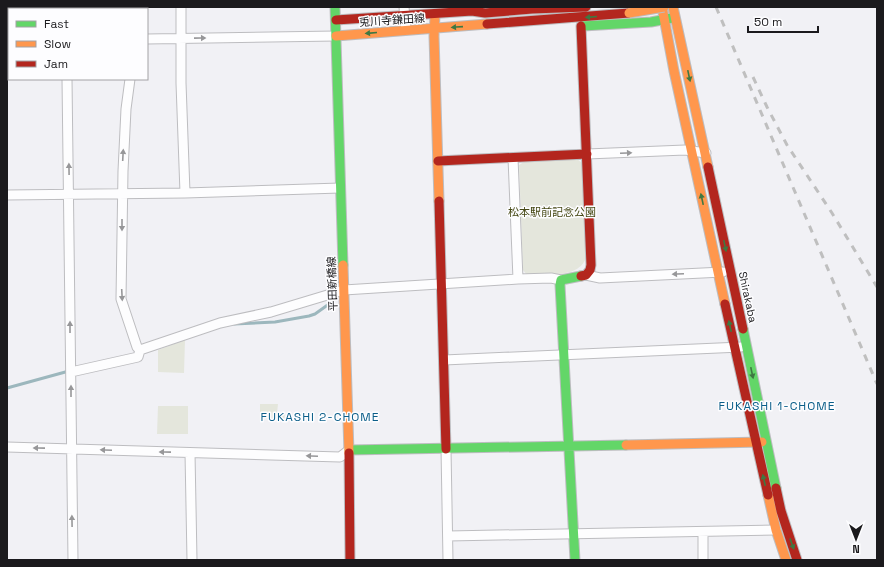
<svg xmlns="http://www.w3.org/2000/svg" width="884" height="567" font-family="'Space Grotesk','Noto Sans JP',sans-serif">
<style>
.green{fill:#e4e6dc}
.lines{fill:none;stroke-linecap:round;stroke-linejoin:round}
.stream{stroke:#9cb7bd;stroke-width:3}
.street-casing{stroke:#bdbdc0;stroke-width:11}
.fast-casing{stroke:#bdbdc0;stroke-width:11}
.slow-casing{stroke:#bdbdc0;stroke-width:11}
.jam-casing{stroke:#bdbdc0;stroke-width:11}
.street{stroke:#fdfdfe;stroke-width:9}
.fast{stroke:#63d668;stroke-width:9}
.slow{stroke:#ff974d;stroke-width:9}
.jam{stroke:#b3261e;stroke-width:9}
.rail{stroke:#bfbfbf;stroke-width:3;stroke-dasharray:7 7;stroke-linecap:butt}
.slow-bridge-casing{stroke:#bdbdc0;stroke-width:11;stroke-linecap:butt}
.slow-bridge{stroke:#ff974d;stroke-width:9}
.oneway{fill:#3f7842}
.oneway2{fill:#979799}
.labels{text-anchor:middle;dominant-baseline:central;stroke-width:3;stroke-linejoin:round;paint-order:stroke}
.street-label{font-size:11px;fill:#1b1a1d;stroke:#fdfdff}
.park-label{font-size:11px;fill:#454814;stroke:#fdfdff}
.neighbourhood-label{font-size:12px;letter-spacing:1px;fill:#0b5e89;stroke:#fdfdff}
</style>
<rect width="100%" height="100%" fill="#f1f1f5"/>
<path class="green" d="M577,159L582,163L586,258C578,279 546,274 527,275L523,270L519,165L524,162Z
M185,340L184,373L158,372V350Z
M260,404H278L277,413H285L284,420L260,418Z
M158,406H188V434H157Z"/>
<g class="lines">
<path class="stream" d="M234,324L275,322L309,316L315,314L329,304
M7,388L69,371"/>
<g class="street-casing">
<path id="street" d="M66,7V9
M181,7V83L185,193
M404,7L406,30
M147,39L336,36
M7,41H9
M67,79L73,560
M130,79L126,109L123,171L121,299L137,347L140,350
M587,154L685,150L706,153
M513,158L518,279
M7,195L185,193L340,188
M586,275L600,278L723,272
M140,350L220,323L271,312L344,290L518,279L551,278L561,280
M444,360L741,347
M71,372L138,357L140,350
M7,447L340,457L349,450
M446,449L448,560
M190,453L192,560
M703,532V560
M448,536L776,530"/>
</g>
<g class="fast-casing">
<path id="fast" d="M335,7L343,265
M583,26L651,22L672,18
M743,329L776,488
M349,450L626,445
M575,560L560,285L561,280L581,276"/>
</g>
<g class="slow-casing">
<path id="slow" d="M662,7L674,71L725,304
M673,7L708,167
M435,15L434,36L439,201
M336,36L487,24
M343,265L349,453
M626,445L762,442
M768,495L776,530L786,560"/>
</g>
<g class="jam-casing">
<path id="jam" d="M336,20L472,11L485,13L532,9L586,7
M487,24L629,13
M438,161L587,154
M708,167L743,329
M439,201L446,449
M581,276L586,275L590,270L591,265L581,26
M725,304L768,495
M349,453L350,560
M776,488L781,511L797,560"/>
</g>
<use href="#street" class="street"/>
<use href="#fast" class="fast"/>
<use href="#slow" class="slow"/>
<use href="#jam" class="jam"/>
<path class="rail" d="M716,7L877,384
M753,77L767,107L787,145L832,213L877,287"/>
<g class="slow-bridge-casing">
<path id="slow-bridge" d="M629,13L664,7"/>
</g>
<use href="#slow-bridge" class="slow-bridge"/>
</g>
<defs><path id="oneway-solid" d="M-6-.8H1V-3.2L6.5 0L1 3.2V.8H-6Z"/></defs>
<g class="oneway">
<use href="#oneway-solid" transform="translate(591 17) rotate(175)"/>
<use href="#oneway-solid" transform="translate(457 27) rotate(176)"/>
<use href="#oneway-solid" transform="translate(371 33) rotate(175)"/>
<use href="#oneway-solid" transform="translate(689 76) rotate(78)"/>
<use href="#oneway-solid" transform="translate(702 199) rotate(-102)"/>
<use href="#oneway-solid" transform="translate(725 246) rotate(78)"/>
<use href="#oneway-solid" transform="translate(730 326) rotate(-102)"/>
<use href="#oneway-solid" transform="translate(752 373) rotate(78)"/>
<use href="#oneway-solid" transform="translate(764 480) rotate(-103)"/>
<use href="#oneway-solid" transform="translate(792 544) rotate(70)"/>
</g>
<g class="oneway2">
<use href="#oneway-solid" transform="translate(200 38) rotate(-1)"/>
<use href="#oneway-solid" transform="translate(626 153) rotate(-3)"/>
<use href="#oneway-solid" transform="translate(123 155) rotate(-87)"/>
<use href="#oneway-solid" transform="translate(69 169) rotate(-91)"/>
<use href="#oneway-solid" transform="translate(122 225) rotate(90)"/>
<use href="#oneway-solid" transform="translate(678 274) rotate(177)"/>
<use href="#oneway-solid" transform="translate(122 295) rotate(87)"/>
<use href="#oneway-solid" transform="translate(70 327) rotate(-90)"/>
<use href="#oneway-solid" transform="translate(71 391) rotate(-90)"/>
<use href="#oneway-solid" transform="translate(39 448) rotate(-179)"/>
<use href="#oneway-solid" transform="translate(106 450) rotate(-178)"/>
<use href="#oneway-solid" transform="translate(165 452) rotate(-179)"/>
<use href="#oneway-solid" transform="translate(312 456) rotate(-178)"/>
<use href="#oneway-solid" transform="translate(72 521) rotate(-91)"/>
</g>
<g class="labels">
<g class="street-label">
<text transform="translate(392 20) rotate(-4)">兎川寺鎌田線</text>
<text transform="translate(332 284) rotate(-92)">平田新橋線</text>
<text transform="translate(748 297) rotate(78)">Shirakaba</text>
</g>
<g class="park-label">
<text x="552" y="212">松本駅前記念公園</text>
</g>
<g class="neighbourhood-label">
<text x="777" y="406">FUKASHI 1-CHOME</text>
<text x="320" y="417">FUKASHI 2-CHOME</text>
</g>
</g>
<rect width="884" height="567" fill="none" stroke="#1b1a1d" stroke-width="16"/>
<rect x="8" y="8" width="140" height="72" fill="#fdfdff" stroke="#a3a2a5"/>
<rect x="16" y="21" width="20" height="6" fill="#63d668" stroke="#a3a2a5"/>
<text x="44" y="28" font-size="12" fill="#1b1a1d">Fast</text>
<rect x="16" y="41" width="20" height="6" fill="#ff974d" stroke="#a3a2a5"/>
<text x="44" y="48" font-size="12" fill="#1b1a1d">Slow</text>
<rect x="16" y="61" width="20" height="6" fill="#b3261e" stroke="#a3a2a5"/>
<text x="44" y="68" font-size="12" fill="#1b1a1d">Jam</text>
<g transform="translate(856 539) rotate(180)" stroke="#fdfdff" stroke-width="3" paint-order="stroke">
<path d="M0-3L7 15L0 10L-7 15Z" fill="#1b1a1d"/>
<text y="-6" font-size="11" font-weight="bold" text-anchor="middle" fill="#1b1a1d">N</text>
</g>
<path d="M748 26v6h70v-6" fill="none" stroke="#1b1a1d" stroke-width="2"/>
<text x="754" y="26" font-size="12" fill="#1b1a1d" stroke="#fdfdff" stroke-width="3" paint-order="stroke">50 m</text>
</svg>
